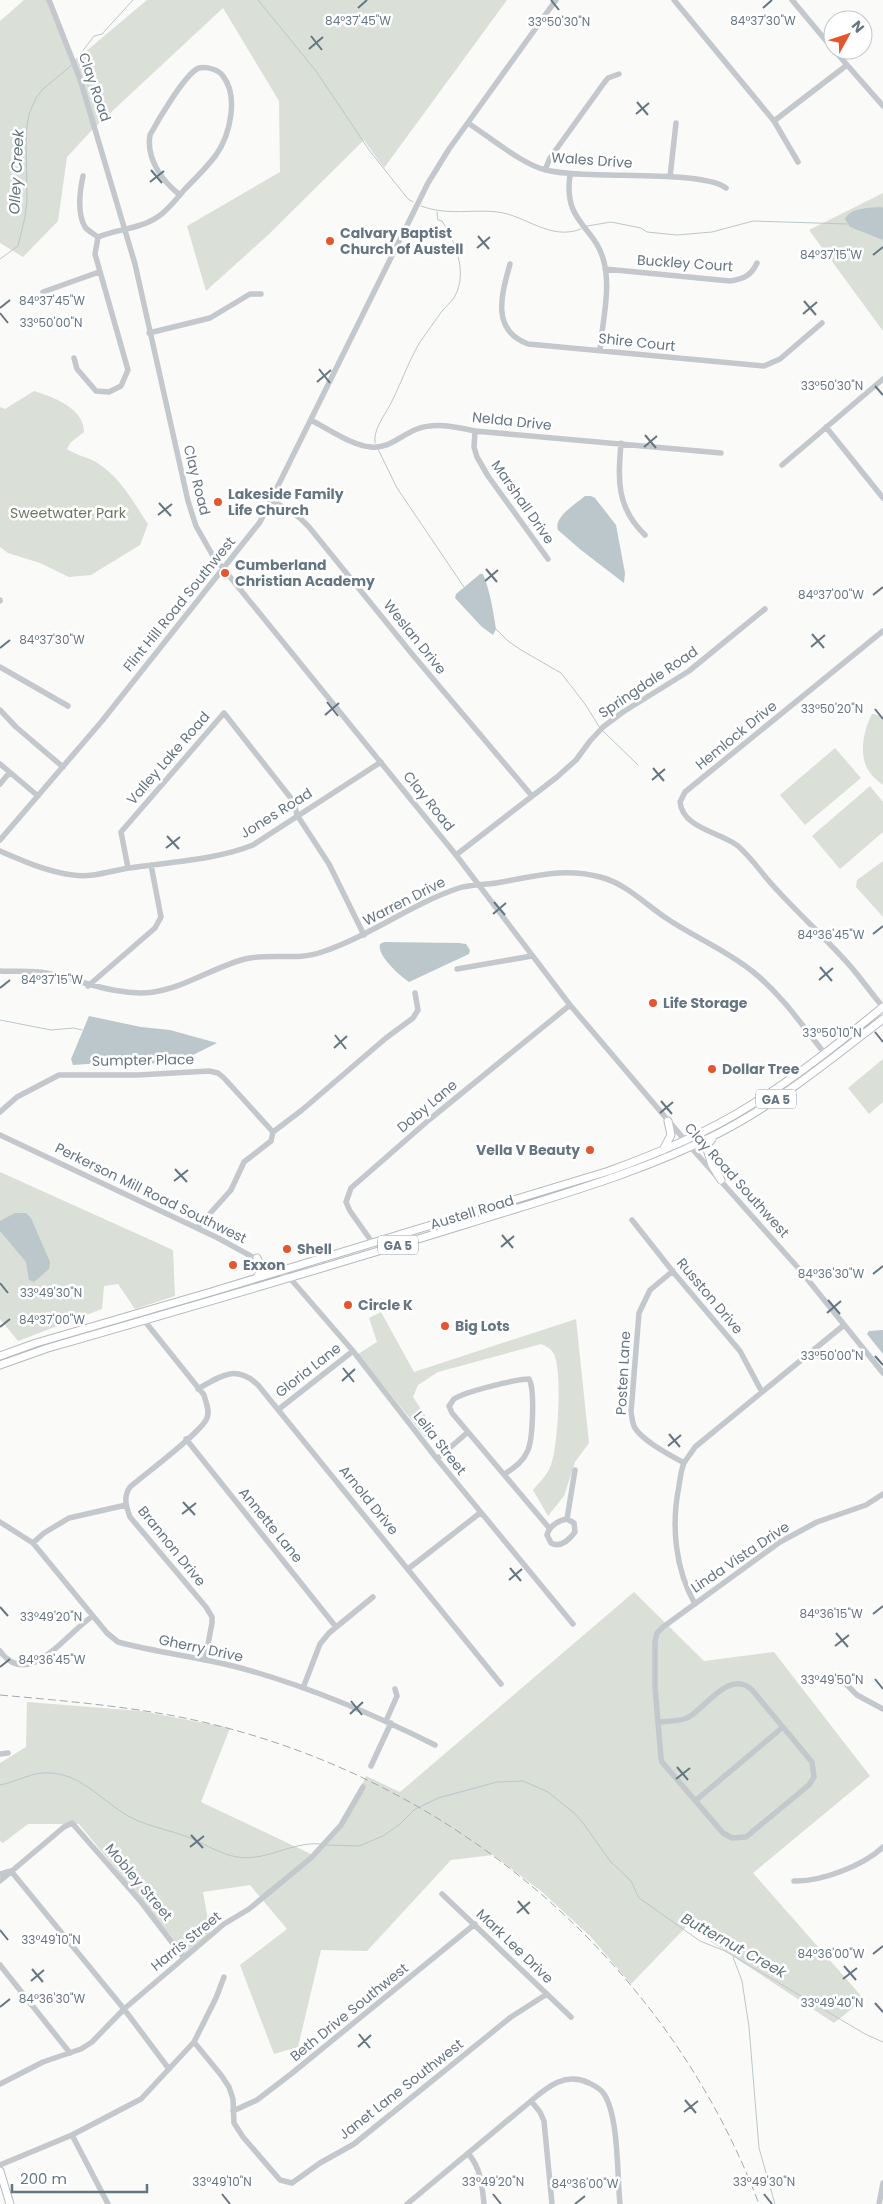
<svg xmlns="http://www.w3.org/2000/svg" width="883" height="2204" font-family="Poppins,sans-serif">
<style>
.green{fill:#dadfd7}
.water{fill:#bbc7cb}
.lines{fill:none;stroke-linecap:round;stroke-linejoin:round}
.stream{stroke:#bbc7cb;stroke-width:1}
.major-casing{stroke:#b5babe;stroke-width:9}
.minor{stroke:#c3c8cc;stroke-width:5.5}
.major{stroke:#fff;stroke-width:7}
.rail{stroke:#a2aab0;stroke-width:1;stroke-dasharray:8 4;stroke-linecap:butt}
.ticks{fill:none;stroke:#657683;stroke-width:2}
.poi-dot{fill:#e4572e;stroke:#fff;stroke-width:2}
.labels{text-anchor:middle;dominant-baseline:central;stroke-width:5;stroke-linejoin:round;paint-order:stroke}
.shield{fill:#fff;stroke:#939fa8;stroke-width:1}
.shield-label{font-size:12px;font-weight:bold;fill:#657683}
.street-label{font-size:14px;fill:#657683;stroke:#fff}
.poi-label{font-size:14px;font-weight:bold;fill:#657683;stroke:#fff;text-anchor:start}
.park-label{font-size:14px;fill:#687a64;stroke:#fff}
.water-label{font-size:15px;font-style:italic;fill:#60757c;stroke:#fff}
.ticks-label{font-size:12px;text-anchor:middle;fill:#657683;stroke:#fff;stroke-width:5;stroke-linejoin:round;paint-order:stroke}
</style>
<rect width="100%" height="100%" fill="#fafaf8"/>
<path class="green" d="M24,0H49L72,63L147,0H507L384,168L364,140L268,235L206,291L187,226L280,172L279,101L223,8L92,130L67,157L58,221L23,257L0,243V21Z
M883,193V331L809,230Z
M34,391C53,397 84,408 84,432L70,443L67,449C76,455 87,457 96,462C121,478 132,500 148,524L140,545L91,575L69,577L40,563L8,553L0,547V407L5,409Z
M872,714L883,716V785C878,781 870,775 867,768C859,752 864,729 872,714Z
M835,748L861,778L805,825L780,795Z
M870,786L883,802V832L840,869L812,836Z
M883,861V917L856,887L857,880Z
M883,1059V1102L869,1114L848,1088Z
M0,1172L173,1250L175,1296L135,1309L118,1284L104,1286L102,1309L18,1341L0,1319Z
M381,1312L414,1372L576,1319L589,1443L575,1462L564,1496L548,1516L533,1490C539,1483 548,1474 551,1465C558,1446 562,1375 555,1357C553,1350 548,1347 541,1344L438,1372L418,1385L413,1397L434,1429L425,1437L358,1354L377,1342L369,1318Z
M634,1592L704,1661L774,1652L870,1776L753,1873L864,1999L834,2023L687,1926L631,1984L590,1936L541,1891L493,1855L451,1860L367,1951L321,1950L298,2047L274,2054L240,1965L287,1929L250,1885L203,1892L211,1937L185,1959L171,1936L79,1824H28L3,1843L0,1841V1763L26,1747L27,1702L141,1711L230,1728L201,1802L315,1856L348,1812L366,1776L400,1792Z"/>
<path class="water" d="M881,207L883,208V240L850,227L845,219C851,207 870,208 881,207Z
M585,496H591L595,498L616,525L625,573L624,583L581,550L558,530C553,517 577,503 585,496Z
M480,574H483C490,591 493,610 496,629L493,635L482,627L455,598L456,594Z
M384,942L459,943L466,944L470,950L469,954L409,982C399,975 377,956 380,944Z
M89,1016L141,1027L170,1030L217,1043L185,1059L127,1067L115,1062L73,1065L71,1059Z
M15,1213H26L31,1218L50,1262L49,1269L34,1282L29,1280L26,1262L0,1231V1221Z
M883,1330V1354L867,1334L869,1331Z"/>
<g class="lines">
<path class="stream" d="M258,0L316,71L369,150L408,199L413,202
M76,60L94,36L102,34L133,0
M421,206C448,216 471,209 498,212C527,216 550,241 581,229
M587,226L611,222L641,228L647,232L677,235L712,232L753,221L847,224
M0,259L18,246L25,217L27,201L26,133L29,114L36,98L43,89L72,65
M375,443C373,430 384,416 390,405C401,384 408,362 420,342C427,332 435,321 442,311C446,306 452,302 455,296C468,271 455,242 442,221L438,220L437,212
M378,449L397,488L464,587
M496,629L508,641L521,650L561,673L585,704L600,728
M603,731L638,765
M0,1020L51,1030L74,1028L82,1030
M0,1785C17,1782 33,1771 51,1773C83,1775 104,1803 130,1817C149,1827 171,1830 190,1838C204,1844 218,1852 232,1856C264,1864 290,1841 321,1844
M327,1845L359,1846L383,1836L400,1824L414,1810L438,1798L497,1782L523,1781L548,1792L574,1813L583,1823L610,1861L631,1881L639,1898L700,1941L725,1951L865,2034L883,2042
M733,1957L742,1981L749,2027L759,2148L775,2204"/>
<g class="major-casing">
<path id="major" d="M712,1139L706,1146L712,1165L721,1180
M663,1150L671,1135L668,1121
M257,1258L262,1270L257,1277
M0,1356L36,1343L211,1292L609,1171C658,1153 707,1133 751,1105C798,1076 840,1042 883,1007
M0,1365L48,1348C187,1308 328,1267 467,1224C552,1197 639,1174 719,1133C779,1102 830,1060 883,1019
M0,2171L10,2204"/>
</g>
<path class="minor" d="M49,0L80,79L135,264L188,501L196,526L213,556L456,855L570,1005L695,1152L800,1270L883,1373
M674,0L774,121L798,162
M792,0L833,49
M834,50L883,106
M774,121L847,65
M468,123C488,136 523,165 546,170C585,180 702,169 726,188
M545,170L550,158L604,83L608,78L619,74
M570,175C563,224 595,225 604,262C611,290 602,323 600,351
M83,176C80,190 77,213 85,227C88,231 94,234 98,237
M670,177L676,123
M510,264C502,293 490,330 528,344L764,366L780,359L822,323
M605,269L730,281C743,279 751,276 757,263
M43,292L99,272
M149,333L210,318L250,294H261
M74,358L77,369L96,391L109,392L121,386L128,370L95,254L98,237C118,229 141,229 159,216C169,209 177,198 185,189C196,178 207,167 216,155C230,135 239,97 223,76C219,70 207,66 199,68C186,72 157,122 150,135C146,159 162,181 180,195
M311,420C328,429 353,446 371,447C389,449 401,435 417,429C436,422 456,427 475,431L721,453
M826,427L883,498
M475,431L474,447L477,457L488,476L548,559
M621,443C618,480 616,507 645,535
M782,465L883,379
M272,500L300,518L309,527L412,654L532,796
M0,601V600
M883,631L685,792L680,802C683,829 721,832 738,846C753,859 764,877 778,891C799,914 821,934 842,957C857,972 869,991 883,1007
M0,667L68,706
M0,710L16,727L63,767
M0,764L38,796
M0,784L9,773
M0,840L102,721L260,522L428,183L449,149L556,0
M0,851C23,861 48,872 73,875C92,878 110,871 129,868C169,862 216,860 253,845L381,762
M456,855L557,777L576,760L590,741L603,727L623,712L689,671L765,609
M128,868L121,832L224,713L294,802L297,815L329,864L364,935
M457,969L532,956
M0,971C15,972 31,970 46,973C81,980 117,997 154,992C186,987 214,967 245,959C270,953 297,961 322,952C370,936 411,904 459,888C471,884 484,885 496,883C533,877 562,867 600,877C625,883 645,904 666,918C694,937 726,950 752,971C781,994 802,1025 825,1054
M88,986L155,928L161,917L151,865
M0,1112L17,1097L59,1075H138L209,1071L218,1073L224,1078L273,1132
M0,1135L218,1238L289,1277L353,1351L437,1459L573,1624
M632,1220L674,1273L740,1351L762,1392
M197,1228L231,1190L244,1162L271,1141L273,1132L302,1110L386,1038L413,1018L418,1010L415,993
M372,1242L350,1211L346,1202L351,1188L430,1119L570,1005
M673,1271L650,1290L639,1313L631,1412C632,1417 632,1423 635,1428C643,1441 670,1455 684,1463
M143,1319L204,1395C206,1403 210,1410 207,1418C202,1432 145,1474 130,1487C123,1497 126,1506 130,1517L206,1607L212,1617V1623L205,1660
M198,1389C220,1376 236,1364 258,1385L501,1684
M279,1409L353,1351
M186,1439L336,1627
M437,1459L468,1432
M505,1474C513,1468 523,1462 527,1452C533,1442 535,1389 529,1379C516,1379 464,1392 454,1399C452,1401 451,1404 449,1406L452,1413L550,1529
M567,1519L574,1523L575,1532C569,1540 560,1548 551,1543L547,1535C549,1527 558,1520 567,1519Z
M567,1519L575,1470
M0,1522L33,1543L107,1633L118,1642C156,1652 195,1657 233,1666C303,1684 371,1713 435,1745
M33,1543L44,1533L69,1518L126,1505
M408,1569L480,1513
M695,1604C675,1569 671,1525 679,1486C680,1479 681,1470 684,1463C687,1458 692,1452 695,1447L844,1325
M0,1651C29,1691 66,1633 93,1616
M838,1676L857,1695L883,1709
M303,1688L320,1644L329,1633L373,1597
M386,1721L397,1696L395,1689
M658,1722C667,1721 681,1722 689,1717C706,1707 730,1669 752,1690L812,1762L814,1777L809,1785L746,1837L732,1838L723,1833L662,1762L661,1758L655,1687V1642L657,1633L663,1627L780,1542L817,1522L866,1505L883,1494
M0,1754L8,1753
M371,1766L391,1723
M695,1801L783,1727
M0,1874L11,1871L124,2009L169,2069
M0,1881L64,1827L72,1823L141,1902L184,1958
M794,1881C820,1882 863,1866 883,1847
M442,1894L571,2017
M0,1965L70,2053
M194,2042L221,2075L229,2087L233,2099L234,2123L243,2137L280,2180L292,2183L320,2163L354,2144L511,2017L547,1994
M0,2084L43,2062L81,2049L92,2042L124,2009L224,1924L249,1909L311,1858L341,1825L363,1787
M233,2111L257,2100L291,2074L475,1924
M72,2135L108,2204
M468,2153C481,2169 482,2184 484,2204
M0,2165L72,2135L141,2099L194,2042L216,1998L224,1977
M407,2204L531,2101
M552,2204L544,2121L540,2112L531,2101C548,2086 566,2072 589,2083C595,2086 600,2088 604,2094C619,2117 617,2176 620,2204
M879,2204L883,2183"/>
<use href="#major" class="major"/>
<path class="rail" d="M0,1695C76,1702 153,1708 227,1728C468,1792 670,1969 759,2204"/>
</g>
<path class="ticks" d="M551,0L559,10M358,8L367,0M763,8L772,0M311,36L322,50M309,49L323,37M637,102L648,115M636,114L649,103M151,170L162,183M150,182L164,171M478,236L489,249M477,248L490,237M873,255L883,247M804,301L816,315M0,308L10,300M0,313L8,323M803,314L817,302M319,369L330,383M317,382L331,370M875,386L883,395M645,435L656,448M644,447L657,436M159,503L171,516M158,515L172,504M486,569L497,582M485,581L498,570M873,595L883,587M812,634L824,648M811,647L825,635M0,648L10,640M327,702L338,716M875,709L883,719M325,715L339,703M653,768L664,781M652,780L665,769M167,836L179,849M166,848L180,837M494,902L505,915M493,914L506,903M873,934L883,926M820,967L832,981M819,980L833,968M0,988L10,980M875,1032L883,1042M335,1035L346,1049M334,1048L347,1036M661,1101L672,1114M660,1113L673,1102M175,1169L187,1182M174,1181L188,1170M502,1235L513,1248M501,1247L514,1236M873,1274L883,1266M0,1283L8,1293M828,1300L840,1314M827,1313L841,1301M0,1327L10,1319M875,1356L883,1365M343,1368L354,1382M342,1381L355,1369M669,1434L680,1447M668,1446L681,1435M183,1502L195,1515M182,1514L196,1503M510,1568L521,1581M509,1580L522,1569M0,1607L8,1616M873,1614L883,1606M836,1633L848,1647M835,1646L849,1635M0,1667L10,1659M875,1679L883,1689M351,1701L362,1715M350,1714L363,1702M677,1767L688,1780M676,1779L690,1768M191,1835L203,1848M190,1847L204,1836M518,1901L529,1914M517,1913L530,1902M0,1930L8,1940M873,1954L883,1946M844,1966L856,1980M32,1969L43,1982M843,1979L857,1968M31,1981L44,1970M875,2003L883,2012M0,2007L10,1999M359,2034L370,2048M358,2047L371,2035M685,2100L696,2113M684,2112L698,2101M222,2194L230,2204M493,2194L501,2204M764,2194L772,2204M575,2204L585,2196"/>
<g class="poi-dot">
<circle cx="330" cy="241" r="5"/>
<circle cx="218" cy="502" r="5"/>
<circle cx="225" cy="573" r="5"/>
<circle cx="653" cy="1003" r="5"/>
<circle cx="712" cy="1069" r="5"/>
<circle cx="590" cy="1150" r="5"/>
<circle cx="287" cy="1249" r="5"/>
<circle cx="233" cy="1265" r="5"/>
<circle cx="348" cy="1305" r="5"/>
<circle cx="445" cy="1326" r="5"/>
</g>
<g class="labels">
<g class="shield">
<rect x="756" y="1089.5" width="40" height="19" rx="4"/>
<rect x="378" y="1235.5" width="40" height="19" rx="4"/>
</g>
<g class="shield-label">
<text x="776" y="1099">GA 5</text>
<text x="398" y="1245">GA 5</text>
</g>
<g class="street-label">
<text transform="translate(95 87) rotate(71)">Clay Road</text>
<text transform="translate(592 160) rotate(4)">Wales Drive</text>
<text transform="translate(685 263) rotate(4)">Buckley Court</text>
<text transform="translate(637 342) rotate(6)">Shire Court</text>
<text transform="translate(512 421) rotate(6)">Nelda Drive</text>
<text transform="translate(197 480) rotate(76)">Clay Road</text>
<text transform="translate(523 502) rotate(55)">Marshall Drive</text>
<text transform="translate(179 604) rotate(-51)">Flint Hill Road Southwest</text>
<text transform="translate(415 637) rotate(51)">Weslan Drive</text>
<text transform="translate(648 682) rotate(-34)">Springdale Road</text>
<text transform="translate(736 735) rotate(-39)">Hemlock Drive</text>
<text transform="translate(168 758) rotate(-49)">Valley Lake Road</text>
<text transform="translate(429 801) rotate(51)">Clay Road</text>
<text transform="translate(276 813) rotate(-32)">Jones Road</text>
<text transform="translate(404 901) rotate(-27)">Warren Drive</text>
<text transform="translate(143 1060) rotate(-1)">Sumpter Place</text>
<text transform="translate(427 1106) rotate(-40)">Doby Lane</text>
<text transform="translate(737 1180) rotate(48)">Clay Road Southwest</text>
<text transform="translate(151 1193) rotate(26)">Perkerson Mill Road Southwest</text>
<text transform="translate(472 1212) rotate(-17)">Austell Road</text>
<text transform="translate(710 1296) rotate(50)">Russton Drive</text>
<text transform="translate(308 1370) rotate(-38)">Gloria Lane</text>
<text transform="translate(623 1373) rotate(-87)">Posten Lane</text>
<text transform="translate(440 1443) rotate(52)">Lelia Street</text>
<text transform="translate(369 1500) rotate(51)">Arnold Drive</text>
<text transform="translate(271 1525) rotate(51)">Annette Lane</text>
<text transform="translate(172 1546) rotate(51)">Brannon Drive</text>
<text transform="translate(740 1557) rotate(-34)">Linda Vista Drive</text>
<text transform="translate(201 1648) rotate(12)">Gherry Drive</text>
<text transform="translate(139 1882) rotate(50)">Mobley Street</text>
<text transform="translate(186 1941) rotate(-39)">Harris Street</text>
<text transform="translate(515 1946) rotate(44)">Mark Lee Drive</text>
<text transform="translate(349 2012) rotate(-39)">Beth Drive Southwest</text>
<text transform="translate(401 2089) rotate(-38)">Janet Lane Southwest</text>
</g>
<g class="poi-label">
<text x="340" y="233">Calvary Baptist<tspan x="340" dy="16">Church of Austell</tspan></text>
<text x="228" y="494">Lakeside Family<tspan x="228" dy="16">Life Church</tspan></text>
<text x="235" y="565">Cumberland<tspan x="235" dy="16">Christian Academy</tspan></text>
<text x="663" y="1003">Life Storage</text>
<text x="722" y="1069">Dollar Tree</text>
<text x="580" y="1150" text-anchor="end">Vella V Beauty</text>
<text x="297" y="1249">Shell</text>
<text x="243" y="1265">Exxon</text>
<text x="358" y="1305">Circle K</text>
<text x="455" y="1326">Big Lots</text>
</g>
<g class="park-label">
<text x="68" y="513">Sweetwater Park</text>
</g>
<g class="water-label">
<text transform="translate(16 172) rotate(-87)">Olley Creek</text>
<text transform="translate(734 1945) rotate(29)">Butternut Creek</text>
</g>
</g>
<g class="ticks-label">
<text x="763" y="25">84°37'30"W</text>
<text x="358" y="25">84°37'45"W</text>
<text x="559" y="26">33°50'30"N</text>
<text x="831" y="259">84°37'15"W</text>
<text x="52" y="305">84°37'45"W</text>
<text x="51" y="327">33°50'00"N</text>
<text x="832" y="390">33°50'30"N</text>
<text x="831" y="599">84°37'00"W</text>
<text x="52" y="644">84°37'30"W</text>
<text x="832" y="713">33°50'20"N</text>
<text x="831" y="939">84°36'45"W</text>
<text x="52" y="984">84°37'15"W</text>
<text x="832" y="1037">33°50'10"N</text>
<text x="831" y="1278">84°36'30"W</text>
<text x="51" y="1297">33°49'30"N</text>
<text x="52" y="1324">84°37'00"W</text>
<text x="832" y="1360">33°50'00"N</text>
<text x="831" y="1618">84°36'15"W</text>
<text x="51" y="1621">33°49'20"N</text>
<text x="52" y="1664">84°36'45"W</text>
<text x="832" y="1684">33°49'50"N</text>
<text x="51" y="1944">33°49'10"N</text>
<text x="831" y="1958">84°36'00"W</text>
<text x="52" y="2003">84°36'30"W</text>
<text x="832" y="2007">33°49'40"N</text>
<text x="222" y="2186">33°49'10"N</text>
<text x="493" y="2186">33°49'20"N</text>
<text x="764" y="2186">33°49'30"N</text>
<text x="585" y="2188">84°36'00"W</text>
</g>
<g transform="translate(848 35) rotate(50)"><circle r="24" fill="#ffffff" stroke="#c1c8cd"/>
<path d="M0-4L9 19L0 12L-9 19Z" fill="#e4572e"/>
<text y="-8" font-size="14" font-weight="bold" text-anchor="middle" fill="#657683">N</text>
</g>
<path d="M12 2184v8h135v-8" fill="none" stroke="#657683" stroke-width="2.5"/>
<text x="20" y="2184" font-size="15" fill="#657683" stroke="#ffffff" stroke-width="4" paint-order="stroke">200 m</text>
</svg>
